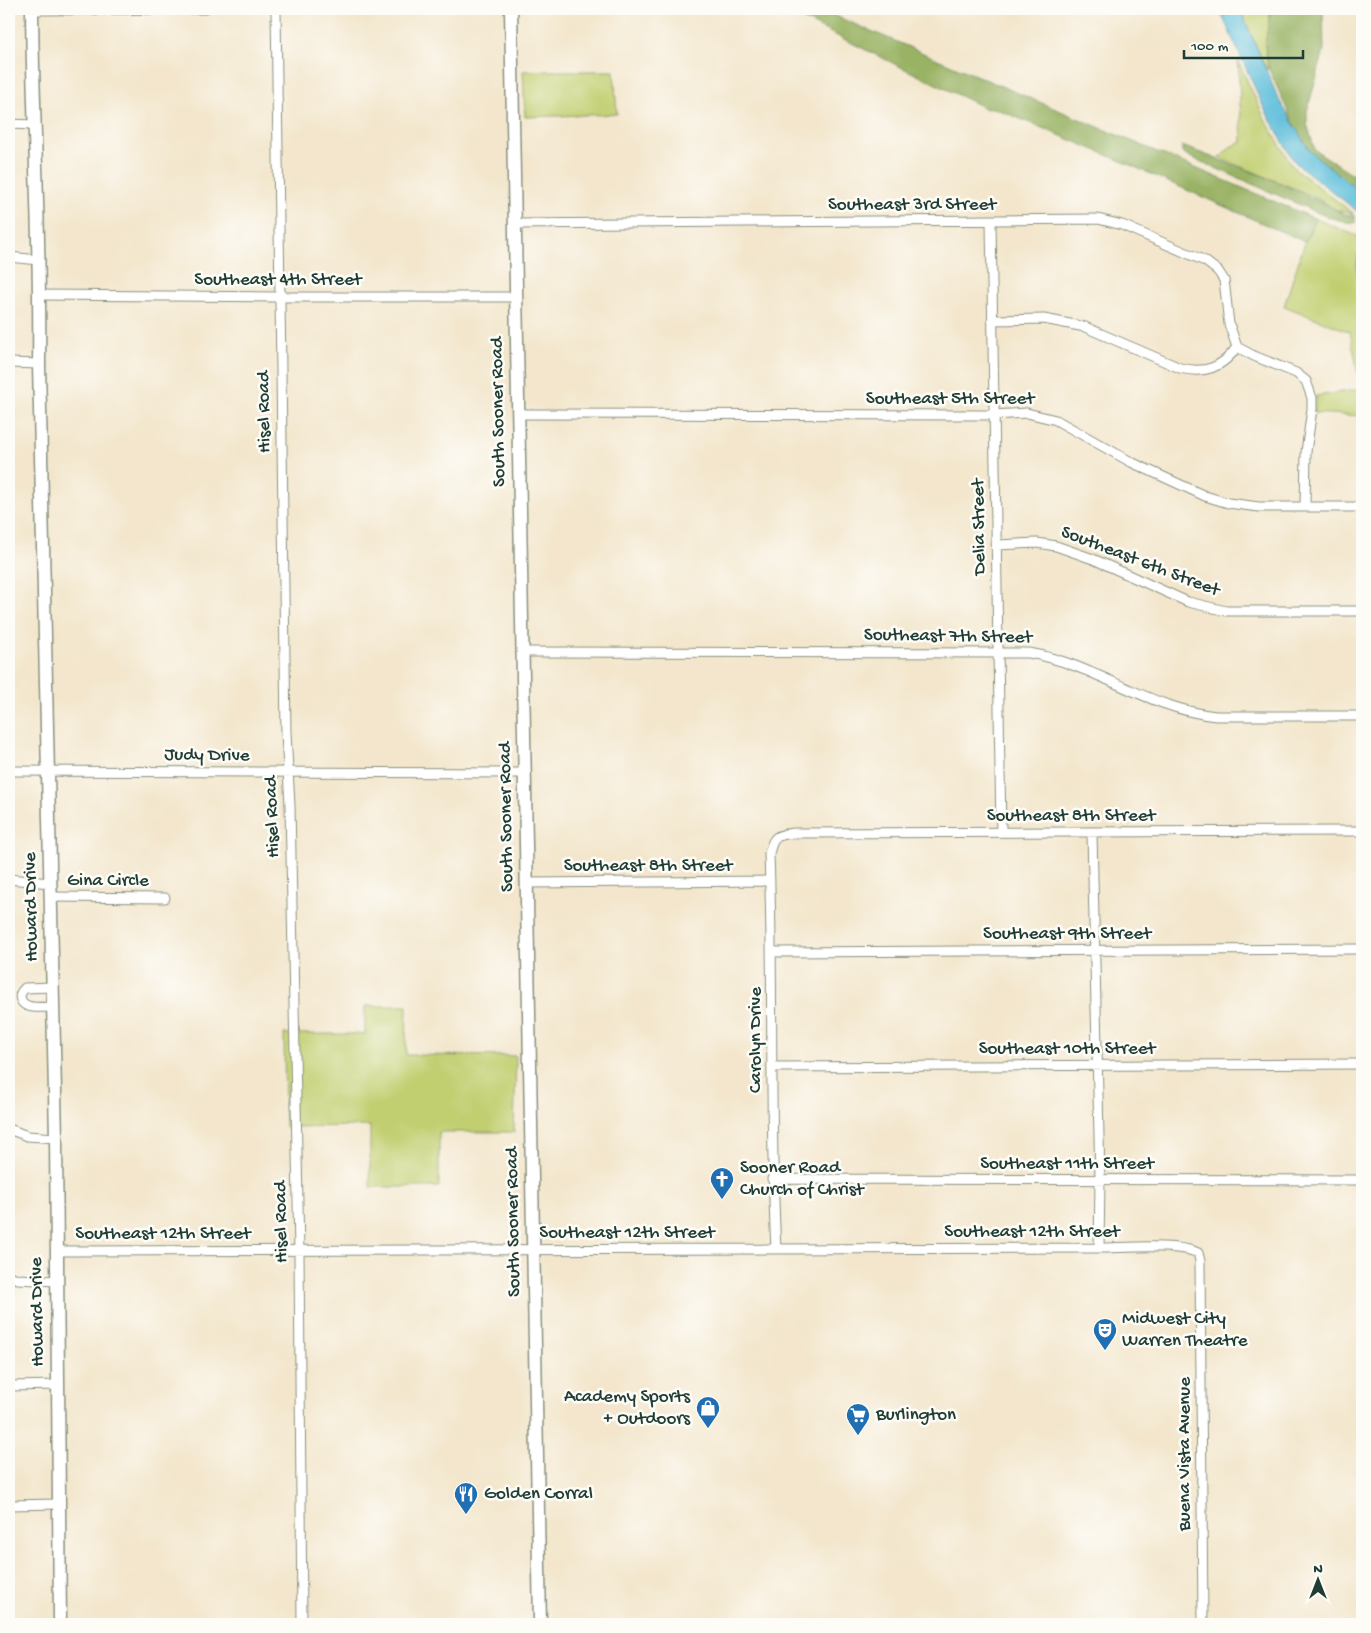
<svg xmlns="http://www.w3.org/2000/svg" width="1371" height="1633" font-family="'Gochi Hand',sans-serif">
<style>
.green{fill:#c2cf71;stroke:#708652}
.forest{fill:#99b263;stroke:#5c784c}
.water{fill:#5cbdda;stroke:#3e7d87}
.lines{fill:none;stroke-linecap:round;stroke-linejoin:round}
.street-casing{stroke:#899280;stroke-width:11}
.secondary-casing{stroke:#899280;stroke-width:15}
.street{stroke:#fff;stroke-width:9}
.secondary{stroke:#fff;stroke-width:12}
.labels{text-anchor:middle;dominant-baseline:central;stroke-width:5;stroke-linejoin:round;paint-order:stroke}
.street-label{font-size:19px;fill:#1f3d34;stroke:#fdfcf7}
.poi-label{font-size:19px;fill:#1f3d34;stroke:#fdfcf7;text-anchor:start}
</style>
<rect width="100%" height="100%" fill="#fdfcf7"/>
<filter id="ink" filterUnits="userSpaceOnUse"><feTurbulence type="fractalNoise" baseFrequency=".02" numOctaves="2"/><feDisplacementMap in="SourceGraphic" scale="10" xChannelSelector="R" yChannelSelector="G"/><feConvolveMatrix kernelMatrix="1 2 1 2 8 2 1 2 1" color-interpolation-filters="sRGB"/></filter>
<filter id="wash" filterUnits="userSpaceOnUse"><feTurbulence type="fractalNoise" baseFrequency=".0096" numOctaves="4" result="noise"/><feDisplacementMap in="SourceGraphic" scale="20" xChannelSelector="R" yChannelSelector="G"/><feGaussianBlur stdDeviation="1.12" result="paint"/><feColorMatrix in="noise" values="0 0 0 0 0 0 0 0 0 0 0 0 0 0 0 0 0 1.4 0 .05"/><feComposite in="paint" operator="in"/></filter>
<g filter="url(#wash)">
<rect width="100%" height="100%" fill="#f3e6cc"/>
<path class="green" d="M1240,9H1271L1265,45L1268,67L1267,70Z
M1238,61L1265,119L1293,167L1354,214L1337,210L1315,197L1220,158L1230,147L1242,142Z
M523,71H614L617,114L525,117Z
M1316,219L1362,238V416L1314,413L1316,396L1361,389L1350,332L1284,306L1305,242Z
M365,1006H407L406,1055L516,1056L514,1132H439V1187H370V1126L285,1127L284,1034H365Z"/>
<path class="forest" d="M782,9H819L1316,219L1305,242L1114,158L994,108L987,109Z
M1271,9H1323L1324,51L1307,111V124L1315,150L1359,178L1353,186L1310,151L1296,129L1268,67L1265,45Z
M1182,146L1268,178L1315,199L1344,214L1355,216V223L1347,222L1328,217L1190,157L1182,152Z"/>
<path class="water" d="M1219,9H1240L1279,100L1310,151L1362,193V215L1297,164L1292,158L1264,108Z
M1362,240V295C1356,273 1355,262 1362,240Z"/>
</g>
<g filter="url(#ink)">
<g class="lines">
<g class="street-casing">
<path id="street" d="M276,9L286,733L290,806L299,1251L302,1624
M32,10L205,9
M9,124L34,125
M991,221L1001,832
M515,224L1098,219L1122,225L1205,261L1218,271L1224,280L1229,324L1237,347
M9,257L39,260
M40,295L280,297H516
M992,320L1044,319L1085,327L1180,368C1205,374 1222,368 1237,347
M1237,347L1254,356L1296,373L1306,381L1312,398V409L1306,452L1305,507
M9,363L39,364
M518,414L993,415L1027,413L1056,420L1131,462L1205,496L1228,503L1259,507H1362
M997,545L1037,543L1056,546L1093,559L1188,602L1226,611H1362
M523,652L1029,653C1095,664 1148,709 1216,716H1362
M9,771L525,773
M1092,833L1100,1180L1099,1248
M9,879L50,883
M526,883L770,881
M51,897L165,898
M772,952L1362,949
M53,987L25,988C21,992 19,995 21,1000C25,1010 43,1007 53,1007
M772,1067L1362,1064
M9,1129L27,1136L56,1138
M772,1179L1362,1180
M776,1249C769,1117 774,986 769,854C773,836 776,835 794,833L1362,831
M56,1251L1099,1248C1124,1248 1178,1243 1198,1253L1200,1261L1203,1624
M9,1276L18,1279L57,1281
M9,1386L58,1385
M9,1505L58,1504"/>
</g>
<g class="secondary-casing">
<path id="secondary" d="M32,9C33,127 41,245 39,364L56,1138L60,1624
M511,9L540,1624"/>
</g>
<use href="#street" class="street"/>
<use href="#secondary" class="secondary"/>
</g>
</g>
<defs>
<g id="church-pin" transform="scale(1.25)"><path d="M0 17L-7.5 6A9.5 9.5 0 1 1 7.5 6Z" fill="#1f6fb2" stroke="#fdfcf7"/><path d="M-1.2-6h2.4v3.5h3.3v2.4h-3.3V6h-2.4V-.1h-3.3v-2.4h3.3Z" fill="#fff"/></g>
<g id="theatre-pin" transform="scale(1.25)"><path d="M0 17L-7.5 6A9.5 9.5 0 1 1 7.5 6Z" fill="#1f6fb2" stroke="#fdfcf7"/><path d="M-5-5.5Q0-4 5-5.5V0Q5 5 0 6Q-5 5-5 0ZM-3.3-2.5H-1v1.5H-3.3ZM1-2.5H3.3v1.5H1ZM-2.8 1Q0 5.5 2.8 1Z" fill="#fff"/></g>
<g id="shop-pin" transform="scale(1.25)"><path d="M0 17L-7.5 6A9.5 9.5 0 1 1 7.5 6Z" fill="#1f6fb2" stroke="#fdfcf7"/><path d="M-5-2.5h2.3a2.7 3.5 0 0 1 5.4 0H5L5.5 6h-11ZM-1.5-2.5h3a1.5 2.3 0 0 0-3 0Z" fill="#fff"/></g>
<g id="supermarket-pin" transform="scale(1.25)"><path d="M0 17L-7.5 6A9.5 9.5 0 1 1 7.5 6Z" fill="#1f6fb2" stroke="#fdfcf7"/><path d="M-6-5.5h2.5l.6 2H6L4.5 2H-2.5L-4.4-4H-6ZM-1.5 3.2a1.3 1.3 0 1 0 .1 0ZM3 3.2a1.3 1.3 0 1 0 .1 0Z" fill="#fff"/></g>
<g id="restaurant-pin" transform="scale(1.25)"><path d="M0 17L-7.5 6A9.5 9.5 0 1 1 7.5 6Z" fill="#1f6fb2" stroke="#fdfcf7"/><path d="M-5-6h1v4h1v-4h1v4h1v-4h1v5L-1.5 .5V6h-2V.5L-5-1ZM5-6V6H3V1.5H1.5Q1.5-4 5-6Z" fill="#fff"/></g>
</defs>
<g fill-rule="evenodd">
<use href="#church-pin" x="722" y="1179"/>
<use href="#theatre-pin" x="1105" y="1330"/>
<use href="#shop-pin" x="708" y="1408"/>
<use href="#supermarket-pin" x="858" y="1415"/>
<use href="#restaurant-pin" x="466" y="1494"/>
</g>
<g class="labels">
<g class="street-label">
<text x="912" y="205">Southeast 3rd Street</text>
<text x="278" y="280">Southeast 4th Street</text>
<text x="950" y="399">Southeast 5th Street</text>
<text transform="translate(265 412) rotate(-91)">Hisel Road</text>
<text transform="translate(499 412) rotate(-91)">South Sooner Road</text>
<text transform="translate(980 527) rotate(-91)">Delia Street</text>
<text transform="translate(1140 562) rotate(21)">Southeast 6th Street</text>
<text transform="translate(948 637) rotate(1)">Southeast 7th Street</text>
<text transform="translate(207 756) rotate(1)">Judy Drive</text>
<text x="1071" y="816">Southeast 8th Street</text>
<text transform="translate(273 817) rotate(-92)">Hisel Road</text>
<text transform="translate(507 817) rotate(-91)">South Sooner Road</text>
<text x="648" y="866">Southeast 8th Street</text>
<text x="108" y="881">Gina Circle</text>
<text transform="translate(32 907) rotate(-91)">Howard Drive</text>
<text x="1067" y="934">Southeast 9th Street</text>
<text transform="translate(756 1040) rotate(-90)">Carolyn Drive</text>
<text x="1067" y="1049">Southeast 10th Street</text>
<text x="1067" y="1164">Southeast 11th Street</text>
<text transform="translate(282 1222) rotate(-91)">Hisel Road</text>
<text transform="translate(514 1222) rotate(-91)">South Sooner Road</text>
<text x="1032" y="1232">Southeast 12th Street</text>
<text x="627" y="1233">Southeast 12th Street</text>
<text x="163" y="1234">Southeast 12th Street</text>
<text transform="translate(38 1312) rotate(-91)">Howard Drive</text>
<text transform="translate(1185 1454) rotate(-90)">Buena Vista Avenue</text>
</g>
<g class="poi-label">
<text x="740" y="1168">Sooner Road<tspan x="740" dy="22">Church of Christ</tspan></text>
<text x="1122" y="1319">Midwest City<tspan x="1122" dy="22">Warren Theatre</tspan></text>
<text x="690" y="1397" text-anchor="end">Academy Sports<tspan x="690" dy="22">+ Outdoors</tspan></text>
<text x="876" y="1415">Burlington</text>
<text x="484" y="1494">Golden Corral</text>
</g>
</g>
<rect width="1371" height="1633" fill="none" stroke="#fdfcf7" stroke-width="30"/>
<g transform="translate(1318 1580)" stroke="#fdfcf7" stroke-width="4" paint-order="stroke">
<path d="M0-4L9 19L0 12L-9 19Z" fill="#1f3d34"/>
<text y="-8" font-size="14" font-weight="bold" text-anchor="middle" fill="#1f3d34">N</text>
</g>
<path d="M1184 50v8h119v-8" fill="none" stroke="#1f3d34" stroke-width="2.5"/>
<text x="1191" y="50" font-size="15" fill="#1f3d34" stroke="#fdfcf7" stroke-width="4" paint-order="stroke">100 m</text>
</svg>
